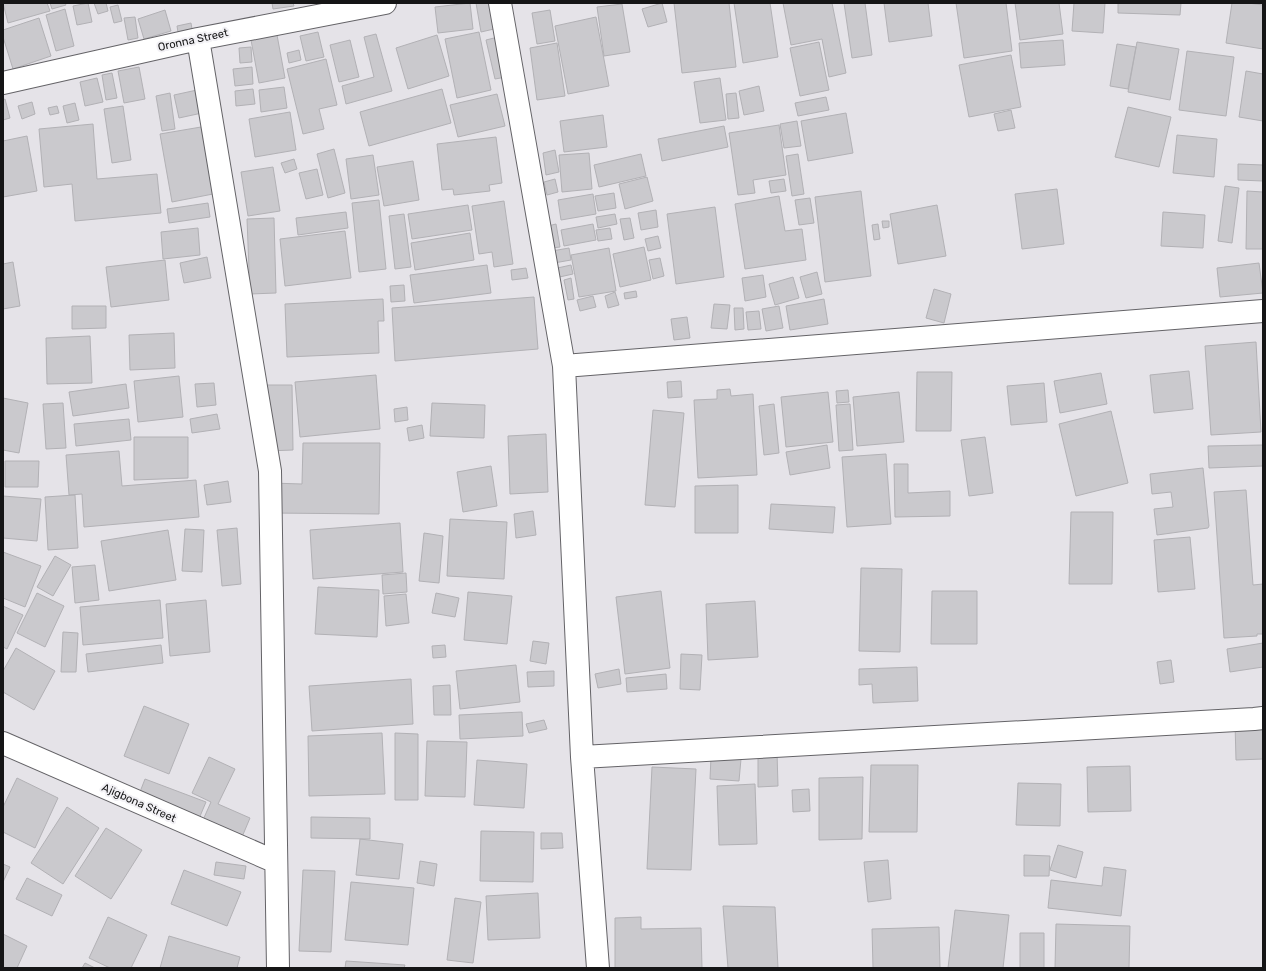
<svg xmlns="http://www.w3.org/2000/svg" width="1266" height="971" font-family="Rubik,sans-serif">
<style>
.building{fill:#cac9cd;stroke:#b2b1b5}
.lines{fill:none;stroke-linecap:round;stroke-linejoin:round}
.street-casing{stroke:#646367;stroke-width:24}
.street{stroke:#fff;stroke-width:22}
.labels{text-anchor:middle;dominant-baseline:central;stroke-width:4;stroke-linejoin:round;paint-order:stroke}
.street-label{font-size:11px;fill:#151516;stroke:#f2f1f5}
</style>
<rect width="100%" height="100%" fill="#e5e3e8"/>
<path class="building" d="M3,3H47L50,11L8,23Z
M50,3H65L66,5L52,9Z
M88,3L92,22L77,25L73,6Z
M94,3H106L108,11L98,14Z
M272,3H293L294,6L273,9Z
M470,3L473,29L438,33L435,7Z
M476,3H490L494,29L481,32Z
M662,3L667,22L648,27L642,9Z
M674,3H729L736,67L682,73Z
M734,3H770L778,57L743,63Z
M783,3H832L846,73L829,77L822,39L791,45Z
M844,3H865L872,55L852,58Z
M884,3H928L932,36L889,42Z
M956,3H1006L1012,51L964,58Z
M1015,3H1059L1063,34L1020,40Z
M1074,3H1105L1103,33L1072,31Z
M1118,3H1181L1180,15L1118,13Z
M1232,3H1248L1263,5V49L1226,43Z
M622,4L630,52L604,56L597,7Z
M118,5L122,21L114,23L110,7Z
M65,9L74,46L56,51L46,15Z
M165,10L171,31L144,39L138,19Z
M550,10L555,41L537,44L532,13Z
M135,17L138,38L128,40L124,18Z
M596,17L609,86L568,94L555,26Z
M39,18L51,56L13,69L3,37V30Z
M191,23L192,29L178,32L177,26Z
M318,32L324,57L306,61L300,36Z
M479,32L491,90L457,98L445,39Z
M376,34L392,91L346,104L342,86L374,77L364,37Z
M277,35L285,78L259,83L251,40Z
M437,35L449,76L408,89L396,48Z
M498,37L506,77L495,79L486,40Z
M350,40L359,77L339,82L330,45Z
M1063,40L1065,65L1021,68L1019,43Z
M819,42L829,90L800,96L790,48Z
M1137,42L1179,49L1170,100L1128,92Z
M557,43L565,96L537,100L530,48Z
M1117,44L1136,47L1128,89L1110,86Z
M251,47L252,62L240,63L239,48Z
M299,50L301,60L289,63L287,53Z
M1187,51L1234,57L1226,116L1179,110Z
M1011,55L1021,107L969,117L959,65Z
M326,59L337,105L319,109L324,129L303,134L287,69Z
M139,67L145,99L124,103L118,71Z
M252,67L253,84L235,86L233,69Z
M1246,71L1263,74V121L1239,117Z
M112,73L117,98L106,100L102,75Z
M97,78L103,102L85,106L80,82Z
M720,78L726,120L700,123L694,82Z
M759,86L764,111L744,115L739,91Z
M284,87L287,108L261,112L259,90Z
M253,89L255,104L236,106L235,91Z
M442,89L451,123L369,146L360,112Z
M197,90L202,113L179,118L174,95Z
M170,93L175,129L162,131L156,96Z
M736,93L739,118L728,119L726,94Z
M497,94L505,126L458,137L450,105Z
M826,97L829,110L798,116L795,103Z
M5,99L10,118L3,120V100Z
M32,102L35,114L22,119L18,106Z
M75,103L79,120L67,123L63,106Z
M57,106L59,113L50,115L48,108Z
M123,106L131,160L112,163L104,109Z
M1128,107L1171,117L1159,167L1115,157Z
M1011,110L1015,128L998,131L994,114Z
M290,112L296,150L255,157L249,119Z
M846,113L853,153L808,161L801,121Z
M603,115L607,147L564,152L560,121Z
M797,121L801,146L784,148L780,124Z
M93,124L97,179L157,174L161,213L75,221L72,184L44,187L39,129Z
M779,125L786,175L753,180L755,193L738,195L729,133Z
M724,126L728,147L662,161L658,139Z
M201,127L213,194L172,202L160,134Z
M1177,135L1217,139L1214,177L1173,173Z
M27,136L37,191L3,197V141Z
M496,137L502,183L489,185L490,191L454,195L453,189L442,190L437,144Z
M334,149L345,193L328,198L317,154Z
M555,150L559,172L546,175L543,153Z
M589,153L592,189L562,192L559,155Z
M641,154L646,176L599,187L594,165Z
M798,154L804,194L792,196L786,156Z
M373,155L379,195L351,199L346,159Z
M294,159L297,169L285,173L281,163Z
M413,161L419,200L384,206L377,167Z
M1238,164L1263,165V181L1238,180Z
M273,167L280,211L248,216L241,172Z
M317,169L323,195L306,199L299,173Z
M647,177L653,201L625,209L619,184Z
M555,179L558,192L547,195L544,182Z
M784,179L786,191L771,193L769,181Z
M1225,186L1239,188L1232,243L1218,241Z
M1057,189L1064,244L1022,249L1015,194Z
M861,191L871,276L825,282L815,197Z
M1247,191L1263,192V249H1246Z
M614,193L616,208L598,211L595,196Z
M593,194L596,214L561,220L558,200Z
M779,196L785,231L802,229L806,260L745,269L735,204Z
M810,198L814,223L799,225L795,200Z
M379,200L386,269L359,272L352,203Z
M504,201L513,264L494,267L492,252L479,254L472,206Z
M208,203L210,217L169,223L167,209Z
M468,205L472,230L412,239L408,214Z
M937,205L946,256L898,264L890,214Z
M715,207L724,277L676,284L667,214Z
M656,210L658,227L641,230L638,213Z
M346,212L348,228L298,235L296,218Z
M1163,212L1205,215L1203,248L1161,246Z
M404,214L411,267L395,269L389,216Z
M615,214L617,224L598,228L596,217Z
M274,218L276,293L250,294L247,219Z
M630,218L634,238L624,240L620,219Z
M882,221H889V227L883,228Z
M556,224L560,247L552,248L548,226Z
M593,224L596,240L564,246L561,230Z
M878,224L880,239L874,240L872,225Z
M198,228L200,255L163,259L161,232Z
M610,228L612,239L598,241L596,230Z
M345,231L351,278L285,286L280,239Z
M470,233L474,260L415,270L411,243Z
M658,236L661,248L648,251L645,239Z
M644,247L651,280L620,287L613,254Z
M569,248L571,260L554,263L552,251Z
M609,248L616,291L579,297L571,255Z
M207,257L211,278L184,283L180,263Z
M660,258L664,276L653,279L649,260Z
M165,260L169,300L111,307L106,267Z
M13,262L20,306L3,309V264Z
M1259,263L1263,293L1220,297L1217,268Z
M487,265L491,293L414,303L410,275Z
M571,265L573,274L555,278L553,269Z
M526,268L528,278L512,280L511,270Z
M817,272L822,294L806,298L800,277Z
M763,275L766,297L745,301L742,278Z
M793,277L799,298L775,305L769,284Z
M571,278L574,299L568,300L564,280Z
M404,285L405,301L391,302L390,286Z
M934,289L951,294L944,323L926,318Z
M636,291L637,297L625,299L624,293Z
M615,292L619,305L608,308L605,296Z
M593,296L596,307L580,311L577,300Z
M534,297L538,349L395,361L392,308Z
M383,299L384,321H378L379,353L287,357L285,304Z
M824,299L828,324L790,330L786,306Z
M714,304L730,305L727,329L711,328Z
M72,306H106V328L72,329Z
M779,306L783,328L766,331L762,309Z
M734,308H743L744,329L735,330Z
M759,311L761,329L748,330L746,312Z
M687,317L690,338L674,340L671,319Z
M174,333L175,368L130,370L129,335Z
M90,336L92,383L47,384L46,338Z
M1256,342L1261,432L1211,435L1205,346Z
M1189,371L1193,409L1154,413L1150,375Z
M917,372H952L951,431H916Z
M1101,373L1107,404L1060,413L1054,381Z
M376,375L380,429L300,437L295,382Z
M179,376L183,417L138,422L134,381Z
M681,381L682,397L668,398L667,382Z
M214,383L216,405L197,407L195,384Z
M1044,383L1047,422L1011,425L1007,386Z
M126,384L129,408L73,416L69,392Z
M266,385H292L293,450L267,451Z
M730,389L731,396L753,394L757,475L698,478L694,400L717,399V390Z
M848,390L849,402L837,403L836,391Z
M828,392L833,442L786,447L781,397Z
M899,392L904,442L857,446L853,397Z
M3,398L28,403L19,453L3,450Z
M63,403L66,448L46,449L43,404Z
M432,403L485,405L484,438L430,436Z
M774,404L779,453L764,455L759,406Z
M850,404L853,450L839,451L836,405Z
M407,407L408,420L395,422L394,409Z
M653,410L684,413L675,507L645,505Z
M1111,411L1128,483L1076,496L1059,424Z
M217,414L220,429L192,433L190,419Z
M129,419L131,440L76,446L74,424Z
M422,425L424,438L409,441L407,428Z
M546,434L548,492L510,494L508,436Z
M134,437H188V478L134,480Z
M985,437L993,493L969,496L961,440Z
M303,443H380L379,514L270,513L271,483L302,484Z
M827,445L830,468L790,475L786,452Z
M1263,445V466L1209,468L1208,446Z
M119,451L122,486L196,480L199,517L84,527L82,494L69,495L66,455Z
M886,454L891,524L847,527L842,457Z
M5,461H39L38,487H5Z
M894,464H908V493L950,491V516L895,517Z
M491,466L497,506L463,512L457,472Z
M1203,468L1209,526L1208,528L1157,535L1154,509L1173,507L1171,492L1152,494L1150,474Z
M228,481L231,502L207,505L204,485Z
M738,485V533H695V486Z
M1246,490L1253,585L1263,584V634H1257V636L1224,638L1214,492Z
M75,495L78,548L48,550L45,497Z
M3,496L41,499L37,541L3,538Z
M771,504L835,507L833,533L769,529Z
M533,511L536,535L516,538L514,514Z
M1071,512H1113L1112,584H1069Z
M450,519L507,522L504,579L447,576Z
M400,523L403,572L313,579L310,530Z
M237,528L241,584L222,586L217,530Z
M185,529L204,530L202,572L182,571Z
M168,530L176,580L109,591L101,541Z
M424,533L443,536L439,583L419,581Z
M1190,537L1195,589L1158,592L1154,540Z
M3,552L41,566L25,607L3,598Z
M55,556L71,565L53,596L37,587Z
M95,565L99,600L75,603L72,567Z
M861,568L902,569L900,652L859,651Z
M406,573L407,592L383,594L382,575Z
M318,587L379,590L377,637L315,634Z
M661,591L670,668L625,674L616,597Z
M932,591H977V644H931Z
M468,592L512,596L507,644L464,640Z
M37,593L64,606L45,647L17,633Z
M436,593L459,598L455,617L432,613Z
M406,594L409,623L386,626L384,596Z
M160,600L163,638L83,645L80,607Z
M206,600L210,652L170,656L166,604Z
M755,601L758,657L708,660L706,604Z
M3,606L23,615L7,649L3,647Z
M63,632L78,633L76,672H61Z
M533,641L549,643L546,664L530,661Z
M1263,643V667L1230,672L1227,649Z
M161,645L163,663L88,672L86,654Z
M445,645L446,657L433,658L432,646Z
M16,648L55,671L34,710L3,692V671Z
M681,654L702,655L700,690L680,689Z
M1171,660L1174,682L1160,684L1157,662Z
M516,665L520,702L460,709L456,671Z
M917,667L918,701L873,703L872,684L859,685V669Z
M619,669L621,684L598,688L595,674Z
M554,671V686L528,687L527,672Z
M666,674L667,689L627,692L626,678Z
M411,679L413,724L312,731L309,686Z
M450,685L451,715H434L433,686Z
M144,706L189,724L169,774L124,756Z
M522,712L523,736L460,739L459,715Z
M544,720L547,729L529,733L526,724Z
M1263,722V759L1236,760L1235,723Z
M382,733L385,794L309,796L308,736Z
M395,733L418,734V800H395Z
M427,741L467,742L465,797L425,796Z
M777,752L778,786L758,787V753Z
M209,757L235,769L218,804L250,818L242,837L203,820L211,802L192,793Z
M711,757L741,759L739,781L710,779Z
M477,760L527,764L524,808L474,805Z
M871,765H918L917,832H869Z
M1130,766L1131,811L1088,812L1087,767Z
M652,767L696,769L691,870L647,869Z
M863,777L862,839L819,840V778Z
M17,778L58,798L35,848L3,832V807Z
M145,779L206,802L198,821L138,797Z
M1018,783L1061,784L1060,826L1016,825Z
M755,784L757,844L719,845L717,786Z
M809,789L810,811L793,812L792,790Z
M67,807L99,828L63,884L31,863Z
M311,817L370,818V839L311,838Z
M106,828L142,850L111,899L75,876Z
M481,831L534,832L533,882L480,881Z
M541,833H562L563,848L541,849Z
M360,839L403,844L399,879L356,875Z
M1058,845L1083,852L1076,878L1050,870Z
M1024,855L1050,856L1049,876H1024Z
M888,860L891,899L868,902L864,862Z
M420,861L437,864L434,886L417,883Z
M216,862L246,866L244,879L214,875Z
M3,864L10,867L3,882Z
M1104,867L1126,870L1121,916L1048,908L1051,880L1102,886Z
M184,870L241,892L227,926L171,904Z
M303,870L335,871L331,952L299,951Z
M27,878L62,895L52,916L16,899Z
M351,882L414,888L408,945L345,940Z
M538,893L540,938L488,940L486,896Z
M455,898L481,902L473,963L447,960Z
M723,906L775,907L778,968H728Z
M955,910L1009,915L1003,968H948Z
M108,917L147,935L131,968H110L89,958Z
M641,917V929L701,928L702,968H615V918Z
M1056,924L1130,926L1129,968H1055Z
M939,927L940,968H873L872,929Z
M1020,933H1044V968H1020Z
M3,934L27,946L17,968H3Z
M169,936L240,957L237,968H160Z
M346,961L405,965L404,968H345Z
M85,963L95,968H82Z"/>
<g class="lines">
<g class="street-casing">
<path id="street" d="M500,3L564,366L582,757L598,968
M198,39L270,471L278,968
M3,83L198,39L385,3
M564,366L1263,311
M3,743L276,862
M582,757L1254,719L1263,718"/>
</g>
<use href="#street" class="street"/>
</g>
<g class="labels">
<g class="street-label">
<text transform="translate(193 40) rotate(-12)">Oronna Street</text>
<text transform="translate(139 803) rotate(24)">Ajigbona Street</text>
</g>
</g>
<rect width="1266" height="971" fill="none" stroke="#151516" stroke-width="8"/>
</svg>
